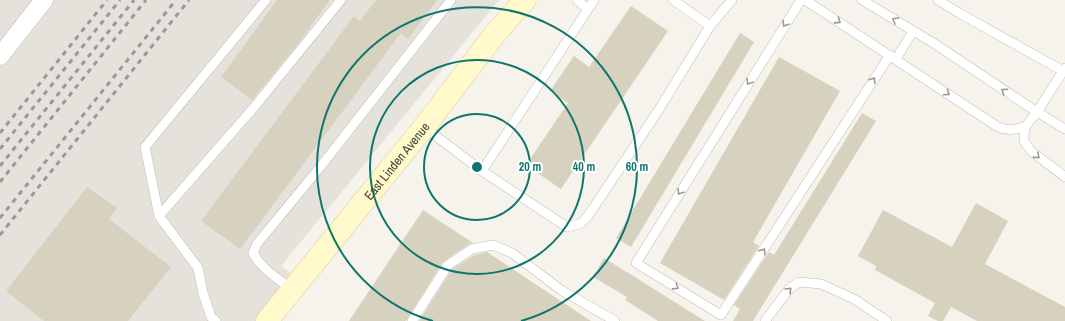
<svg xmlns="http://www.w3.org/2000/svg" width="1065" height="321" font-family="'Archivo Narrow',sans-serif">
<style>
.industrial{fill:#e5e2dc}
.building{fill:#d7d1c0}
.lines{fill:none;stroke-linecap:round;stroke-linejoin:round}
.lane-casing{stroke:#c1bdad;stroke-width:10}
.street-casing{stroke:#c1bdad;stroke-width:19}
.secondary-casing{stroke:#d5cd9a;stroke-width:23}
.lane{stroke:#fff;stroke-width:9}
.street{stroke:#fff;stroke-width:18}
.secondary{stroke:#fff9cb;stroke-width:22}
.rail{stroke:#999;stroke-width:3;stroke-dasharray:5 5;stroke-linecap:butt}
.oneway{stroke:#9b9992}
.ring{fill:none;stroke:#0f766e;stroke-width:2}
.labels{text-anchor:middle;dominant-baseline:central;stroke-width:4;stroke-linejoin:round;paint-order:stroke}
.street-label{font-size:13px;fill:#4a4538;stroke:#fff}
.centre{fill:#0f766e;stroke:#fff;stroke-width:2}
.ring-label{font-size:12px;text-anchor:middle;font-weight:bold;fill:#0f766e;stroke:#fff;stroke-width:4;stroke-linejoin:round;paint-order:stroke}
</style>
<rect width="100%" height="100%" fill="#f5f3eb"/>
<path class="industrial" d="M0,0H499L281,266L301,281L270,321H0Z"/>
<path class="building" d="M277,0H330L297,45L252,100L221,77Z
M376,0H437L408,39L401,33L240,249L201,221L354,16L360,21Z
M631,6L668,31L561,189L526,165L568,103L550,91L574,56L589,67Z
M740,33L754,42L631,247L616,238Z
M779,57L840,91L753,242L759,246L724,300L660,263Z
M862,113L876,121L753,321H733L740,309L734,305L769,252L774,255Z
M87,187L117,208L109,219L171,267L128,321H44L6,291Z
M976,203L1008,221L985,264L1065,307V321H977L951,307L943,321H938L928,316L935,303L875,270L876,266L858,256L883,210L952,247Z
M423,210L473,243L469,244L443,262L406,321H349Z
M487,252L591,321H419L452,269L474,255Z
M604,258L630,274L705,321H658L625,300L627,297L593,277Z"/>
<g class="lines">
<g class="lane-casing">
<path id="lane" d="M577,0L588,9
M673,0L710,26
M801,0L636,263L721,315L890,55
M805,0L998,127C1008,131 1015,130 1026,126
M862,0L935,44L1037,112L1065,129
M938,0L959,13L1065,72
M896,59L913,31
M1065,68L1037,112L1026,126L1024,134V141L1031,151L1065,177
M424,127L482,171L567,227L580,224L588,216L658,111L710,26L732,0
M482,171L594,0
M159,216L145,147L266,0
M292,290C279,279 260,268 253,253L257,244L321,166L451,0
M216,321L211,317L203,293L198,268L159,216L256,105L341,0
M412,321L448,265L472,249L493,245L512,253L561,290L615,321
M765,321L789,289L799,282L821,284L854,299L887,321"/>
</g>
<g class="street-casing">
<path id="street" d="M0,56L44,0"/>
</g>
<g class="secondary-casing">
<g id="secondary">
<path id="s1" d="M267,321L424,127L495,34L525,0"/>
</g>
</g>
<use href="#lane" class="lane"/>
<use href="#street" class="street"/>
<use href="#secondary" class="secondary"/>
<path class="rail" d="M0,133L107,0
M0,149L120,0
M0,166L134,0
M0,182L146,0
M0,218L176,0
M0,235L189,0"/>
</g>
<defs><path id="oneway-chevron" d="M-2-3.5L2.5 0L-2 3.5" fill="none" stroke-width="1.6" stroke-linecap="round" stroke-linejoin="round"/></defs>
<g class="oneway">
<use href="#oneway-chevron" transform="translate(895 20) rotate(-149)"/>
<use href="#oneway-chevron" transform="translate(838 21) rotate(33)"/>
<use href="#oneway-chevron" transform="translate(785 24) rotate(122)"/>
<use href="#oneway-chevron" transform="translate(873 80) rotate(-57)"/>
<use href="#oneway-chevron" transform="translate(749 82) rotate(122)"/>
<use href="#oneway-chevron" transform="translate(1004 91) rotate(-146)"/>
<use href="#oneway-chevron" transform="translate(947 93) rotate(34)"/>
<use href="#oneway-chevron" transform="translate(1037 156) rotate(41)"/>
<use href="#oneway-chevron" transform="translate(680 192) rotate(122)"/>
<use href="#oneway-chevron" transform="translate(763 251) rotate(-57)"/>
<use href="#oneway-chevron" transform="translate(676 287) rotate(32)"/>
<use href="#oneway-chevron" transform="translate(789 290) rotate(-45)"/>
</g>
<g class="ring">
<circle cx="477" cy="167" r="53"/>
<circle cx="477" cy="167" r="107"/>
<path d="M433 321A160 160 0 1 1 521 321"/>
</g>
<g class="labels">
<g class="street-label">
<text stroke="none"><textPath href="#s1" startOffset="206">East Linden Avenue</textPath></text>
</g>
</g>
<circle cx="477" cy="167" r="6" class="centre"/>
<g class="ring-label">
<text x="530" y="171">20 m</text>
<text x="584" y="171">40 m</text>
<text x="637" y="171">60 m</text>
</g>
</svg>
